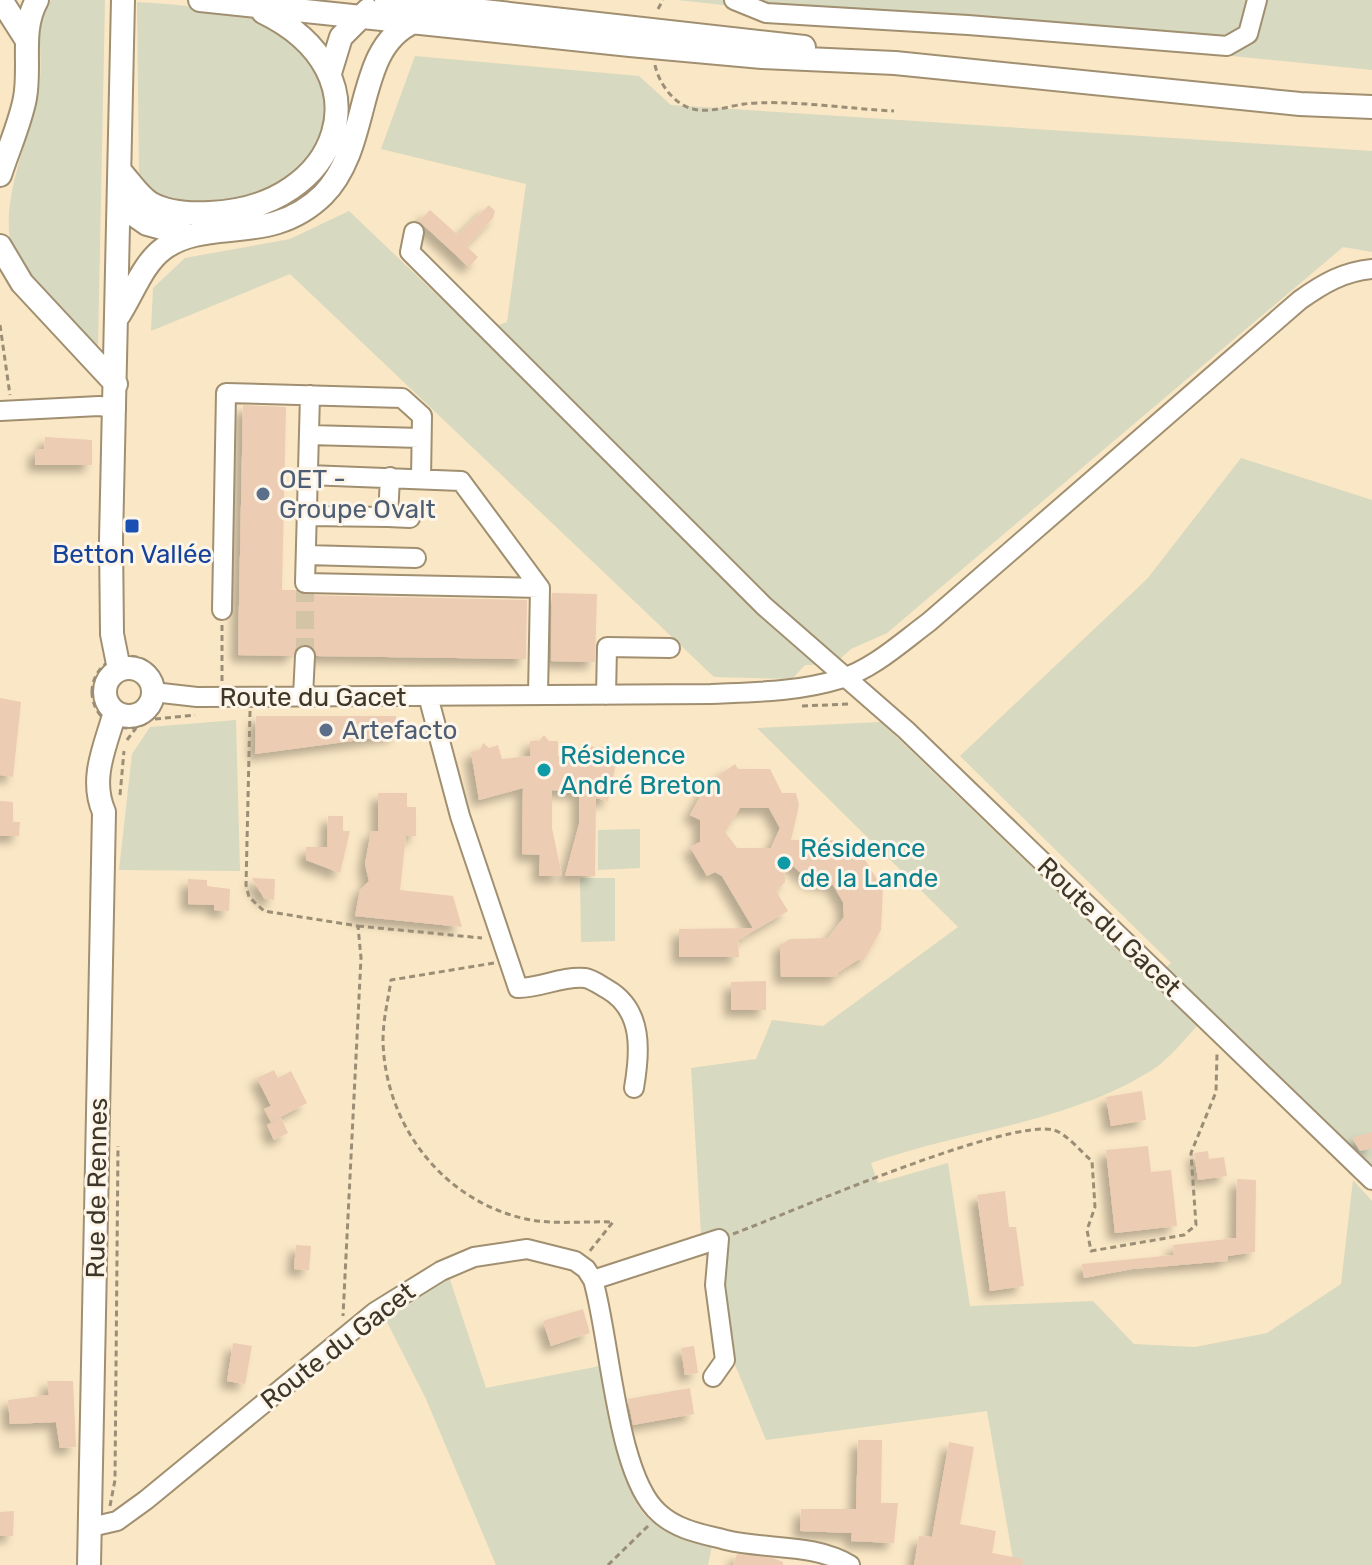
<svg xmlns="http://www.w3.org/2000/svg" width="1372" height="1565" font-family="Rubik,sans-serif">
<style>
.green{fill:#d7d9c0}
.building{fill:#edccb4;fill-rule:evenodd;filter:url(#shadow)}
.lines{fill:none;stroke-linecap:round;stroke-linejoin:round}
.minor-tunnel{stroke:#d4c4a6;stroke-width:18;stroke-dasharray:18 9;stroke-linecap:butt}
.minor-casing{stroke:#a08f70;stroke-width:22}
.major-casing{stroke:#a08f70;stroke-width:26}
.path{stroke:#9b8e77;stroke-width:3;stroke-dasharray:6 4;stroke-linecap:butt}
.minor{stroke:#fff;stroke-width:18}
.major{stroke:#fff;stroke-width:22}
.service-dot{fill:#5c6f8a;stroke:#fdf5e8;stroke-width:3}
.transit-dot{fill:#1a4fb4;stroke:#fdf5e8;stroke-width:3}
.culture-dot{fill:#0f9aa8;stroke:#fdf5e8;stroke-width:3}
.labels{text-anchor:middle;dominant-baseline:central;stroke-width:6;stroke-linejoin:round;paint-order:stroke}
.service-label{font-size:26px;fill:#4e5e75;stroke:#fdf5e8;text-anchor:start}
.transit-label{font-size:26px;fill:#164399;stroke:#fdf5e8}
.street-label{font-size:26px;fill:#3d3629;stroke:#fdf5e8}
.culture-label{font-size:26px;fill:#0d838f;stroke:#fdf5e8;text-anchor:start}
</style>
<defs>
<filter id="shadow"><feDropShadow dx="-7" dy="7" stdDeviation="4" flood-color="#0004"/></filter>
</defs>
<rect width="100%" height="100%" fill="#fae7c5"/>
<path class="green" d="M51,0H105L98,346L92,344C66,317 28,287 12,252C0,203 24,152 36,105C44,75 39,44 39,14Z
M677,0H1372V70L742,7Z
M137,2C177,5 260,8 291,35C310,52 324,80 325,105C330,200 223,213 152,196L139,174Z
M415,56L639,76L671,105L1372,151V252L1343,247L887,633L851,649L834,664L805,665L792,679L714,677L290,274L151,331L153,288L185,258L290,239L349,211L477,333L507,322L526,184L381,149Z
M1241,458L1372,500V1167L1361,1165L1206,1017C1188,1034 1170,1060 1149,1072C1064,1124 962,1130 871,1163L878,1183L948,1163L970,1306L1093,1301L1134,1344L1195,1347L1267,1333L1341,1284L1353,1180L1372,1201V1565H1014L987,1411L766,1440L735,1365L726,1288L702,1250L691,1068L756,1059L772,1020L823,1026L958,927L757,728L881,722L1150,981L1171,963L960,756L1147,579Z
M236,720L240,871L119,870L132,754L150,727Z
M640,829V868L598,870V830Z
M580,878H615V941L581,942Z
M449,1277L486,1388L600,1366C605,1398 624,1501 649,1519C667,1532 692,1535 713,1541L708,1565H496L426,1399L386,1320Z"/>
<path class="building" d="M489,205L495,211L493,218L466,246L478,257L469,267L419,221L430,210L458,235Z
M243,405L286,407L282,590H295L305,595L527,600L526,659L317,656L312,646L305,644L295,649L293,656L238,655Z
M45,437L92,440V465H35V449H44Z
M552,593L597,594L595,662L551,661Z
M0,698L21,702L13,777L0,775Z
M256,716H396L397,735L255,754Z
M544,735L549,741H558V756L587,760L591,746L600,749L606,745L609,751L618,754L608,801L596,798L595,876H565L579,824V793L552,790V828L562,876H539L540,855L522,854L523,788L479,800L471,752L480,750L483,743L489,748L498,745L502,759L530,756V741H539Z
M735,764L738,769H770L782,793H796L799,805L791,840H832L864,858L883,889L881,930L863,961L859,959L839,972V977H781L780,945L790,939L828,938L844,917L843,902L833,885L809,881L784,857L785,882L776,891L788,911L738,940L739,957H679V929L753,928L722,876L715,872L707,876L690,847L700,842V820L690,815L707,784ZM740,808H769L780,828L771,848H737L725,832Z
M378,793H407V807H416V836H406L400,890L453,896L462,927L355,916L360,890L369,881L365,864L371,831H378Z
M0,801L13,802V822H20L19,836H0Z
M328,816H343V831H350L340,873L306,860V847H327Z
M252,878L275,879L274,900L264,898Z
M188,879L207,880V886L230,889L229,911L214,910V905L188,904Z
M766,981V1010H731V982Z
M274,1070L278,1078L291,1071L307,1103L271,1122L264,1109L271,1106L257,1078Z
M1142,1091L1146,1120L1111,1126L1106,1097Z
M281,1118L288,1133L274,1140L267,1125Z
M1372,1132V1148L1360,1151L1352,1138Z
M1148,1146L1151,1172L1171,1170L1177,1226L1115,1233L1106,1150Z
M1208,1151L1209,1159L1224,1157L1227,1176L1198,1180L1194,1153Z
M1237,1179L1256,1180L1255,1252L1228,1256L1227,1261L1132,1269L1084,1278L1082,1264L1174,1255L1173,1245L1236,1238Z
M1005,1191L1009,1227H1016L1024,1286L990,1291L977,1195Z
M296,1245L311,1246L309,1270L294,1269Z
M583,1309L590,1333L551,1346L543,1321Z
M233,1343L252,1346L245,1384L227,1381Z
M694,1346L698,1373L685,1375L681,1348Z
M47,1381H73L76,1447L60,1448L56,1422L10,1424L8,1400L49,1395Z
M690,1388L694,1414L633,1425L628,1399Z
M858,1440H882L881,1503H898L894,1543L851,1541L852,1533L800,1531L801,1509H856Z
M949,1442L974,1447L960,1524L996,1531L992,1553L1023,1559L1022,1565H914L919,1536L932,1537Z
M14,1511L13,1536H0V1512Z
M737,1554L773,1558L783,1562V1565H733Z"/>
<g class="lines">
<path class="minor-tunnel" d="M305,656V590"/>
<g class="minor-casing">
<path id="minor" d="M734,0L766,13L968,25L1227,46L1248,34L1257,0
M414,232L410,252L764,606L906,730L1372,1180
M310,395L305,583L540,588L538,695
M0,411L99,406L116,408
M309,435L421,438
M308,475L461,481L540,588
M307,516L388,517L390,477
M388,517L410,518
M306,555L416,558
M222,610L226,393L402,398L422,416L421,479
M153,692L197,697L711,694C754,692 798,692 840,679C873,669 902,642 929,622L1300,300C1324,283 1343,272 1372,269
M606,695L607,647L670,648
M303,696L305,656
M428,696L460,816L518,988C541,988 561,976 585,978C592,979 600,985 607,989C644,1010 640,1053 634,1088
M593,1280L719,1239L715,1285L725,1360L713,1377
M91,1527L117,1521L146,1500L375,1312L441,1271L474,1257L527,1249L575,1261L586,1269L593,1280C610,1336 616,1476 659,1513C677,1530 703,1534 726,1540C768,1550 813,1543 850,1565"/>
</g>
<g class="major-casing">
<path id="major" d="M1,0L26,39
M200,0L630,45L762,57L895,63L1300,104L1372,107
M386,0L804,47
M330,73L341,37L368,10
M121,172C130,182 139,196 150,203C167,213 191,214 210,213C341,208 389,73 263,12
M0,175C8,150 20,124 25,98C31,65 20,30 37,0
M121,206L147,224L191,236
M0,246L22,283L116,384
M119,315C133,293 143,264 163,249C208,216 270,247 323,195C373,145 353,48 414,22
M105 692a24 24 0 1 1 48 0a24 24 0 1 1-48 0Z
M119,669L112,634L111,540L123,0
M89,1565L104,812C89,778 106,745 115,712"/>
</g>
<path class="path" d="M658,9L663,0
M655,65C658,80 669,97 683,105C702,116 724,107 744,104C784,99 851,109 894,111
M0,325L10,395
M222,625V681
M92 692a36 36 0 1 1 72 0a36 36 0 1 1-72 0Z
M802,706L850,704
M250,711L246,885L249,897L264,911L358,926L361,958L343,1316
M155,719L195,715
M127,740L136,728
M120,795L124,751
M358,926L482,938
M494,963L391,980C388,1001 383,1019 383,1041C385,1125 443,1201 526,1219C554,1225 584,1221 613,1222L589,1252
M733,1234C789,1213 1007,1118 1054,1130C1067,1134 1081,1152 1092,1161L1095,1207L1087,1230L1091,1251L1184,1235L1196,1225L1191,1153L1216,1092L1217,1053
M110,1506L115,1480L118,1146
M608,1565L648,1526"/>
<use href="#minor" class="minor"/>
<use href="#major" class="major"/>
</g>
<g class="service-dot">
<circle cx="263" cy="494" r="8"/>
<circle cx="326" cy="730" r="8"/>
</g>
<rect class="transit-dot" x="124" y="518" width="16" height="16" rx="4"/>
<g class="culture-dot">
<circle cx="544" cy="770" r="8"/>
<circle cx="784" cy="863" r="8"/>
</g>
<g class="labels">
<g class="service-label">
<text x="279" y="479">OET -<tspan x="279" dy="30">Groupe Ovalt</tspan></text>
<text x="342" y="730">Artefacto</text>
</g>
<g class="transit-label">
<text x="132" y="554">Betton Vallée</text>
</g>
<g class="street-label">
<text x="313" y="697">Route du Gacet</text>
<text transform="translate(1109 927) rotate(44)">Route du Gacet</text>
<text transform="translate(97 1188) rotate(-89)">Rue de Rennes</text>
<text transform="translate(338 1346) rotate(-38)">Route du Gacet</text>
</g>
<g class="culture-label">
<text x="560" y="755">Résidence<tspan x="560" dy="30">André Breton</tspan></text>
<text x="800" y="848">Résidence<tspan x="800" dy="30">de la Lande</tspan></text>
</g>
</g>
</svg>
